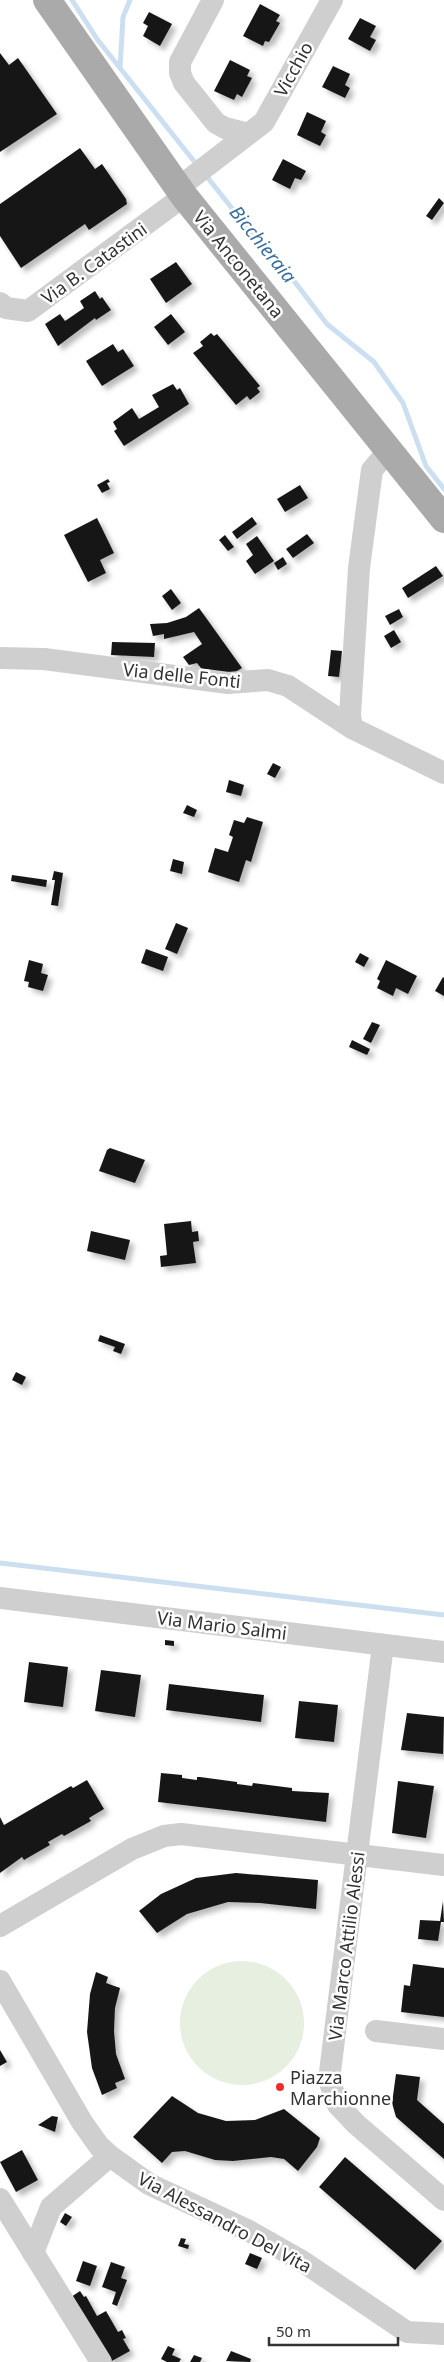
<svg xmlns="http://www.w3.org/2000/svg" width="444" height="2362" font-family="'Noto Sans',sans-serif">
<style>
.green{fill:#e7efe0}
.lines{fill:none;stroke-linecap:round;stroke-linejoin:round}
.stream{stroke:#ccdff0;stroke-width:5}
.building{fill:#191919;filter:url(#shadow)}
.minor{stroke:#cfcfcf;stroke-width:22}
.major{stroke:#aaa;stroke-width:28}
.poi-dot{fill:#f22c2d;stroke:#fff;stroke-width:2}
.labels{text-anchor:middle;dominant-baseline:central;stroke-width:5;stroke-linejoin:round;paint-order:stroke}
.street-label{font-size:18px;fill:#323232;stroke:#fff}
.poi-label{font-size:18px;fill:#323232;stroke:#fff;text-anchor:start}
.water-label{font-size:19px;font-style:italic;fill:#396f9c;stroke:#fff}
</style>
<defs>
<filter id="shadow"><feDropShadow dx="4.5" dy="4.5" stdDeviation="2.5" flood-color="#0004"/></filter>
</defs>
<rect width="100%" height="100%" fill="#fff"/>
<path class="green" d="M180 2023a62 62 0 1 1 124 0a62 62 0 1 1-124 0Z"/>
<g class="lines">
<path class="stream" d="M72,0L97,39L197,165
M120,68L123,17L130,0
M204,173L262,246L291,277L327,324L374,362L403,403L426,466L444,489
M0,1563L444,1615"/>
</g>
<path class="building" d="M260,4L280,15L276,21L280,23L269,42L265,41L263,46L243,36Z
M149,12L172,24L160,46L143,36L148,26L143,23Z
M360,18L376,26L370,37L376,40L370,51L348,39Z
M0,53L9,65L18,58L57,114L0,152Z
M230,60L250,70L247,76L252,78L242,97L237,94L234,100L214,91Z
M333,66L350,74L345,85L350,88L345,98L322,87Z
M307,112L326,121L321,132L326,135L320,146L297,135Z
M80,148L95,169L102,164L126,199L127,204L89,230L85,224L21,268L0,236V204Z
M283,159L306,171L301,180L295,178L290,189L272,180Z
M439,198L444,203L432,220L426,216Z
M176,262L192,284L166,303L150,279Z
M95,291L100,299L102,297L111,310L96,320L95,318L58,346L45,324L60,314L65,321L68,319L84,308L80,301Z
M171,314L185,332L168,345L154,327Z
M211,333L214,336L217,334L260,386L257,388L260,392L250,400L247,396L236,405L193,353L203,346L200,342Z
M113,344L118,352L123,349L134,366L102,386L86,361Z
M173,384L177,390L180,388L189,404L124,446L114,431L117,429L113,422L132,408L139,419L159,407L152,395Z
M108,479L110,482L107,483L110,489L102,493L97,485Z
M300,485L308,498L285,512L277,499Z
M252,517L257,524L237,539L232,532Z
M97,518L114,553L100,560L106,573L88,582L64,535Z
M307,534L314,543L293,558L286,549Z
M225,535L234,547L228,551L219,540Z
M257,536L274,561L255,574L246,561L253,555L246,544Z
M283,557L287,564L278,570L274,563Z
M436,566L443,576L408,598L402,588Z
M171,589L181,603L172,610L162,596Z
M199,608L242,668L230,675L204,672L197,663L189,665L183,657L202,644L194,632L164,639V634L153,636L150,624L167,623L186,617Z
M399,609L403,617L390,625L385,616Z
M394,630L401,642L391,648L384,636Z
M112,642L155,643L154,657L111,655Z
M331,650L342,651L339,677L328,676Z
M273,763L281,767L275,778L267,774Z
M229,780L244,785L241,796L226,792Z
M187,805L197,810L194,817L183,813Z
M247,817L263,822L251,862L246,860L239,882L208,872L215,848L228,852L233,837L229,835L234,820L244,823Z
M173,859L184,862L182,874L170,871Z
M54,871L63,873L58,906L51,905L55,880H52Z
M12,875L47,880L46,887L11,881Z
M176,923L188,928L177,954L165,949Z
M146,949L168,957L163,971L141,963Z
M360,953L369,958L364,967L355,962Z
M29,960L43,964L41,973L48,975L43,991L28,987L29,982L24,981Z
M386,960L417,976L408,994L396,988L393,996L377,988L380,981L377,979Z
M443,977L444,978V996L435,991Z
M372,1022L380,1025L371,1043L363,1039Z
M352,1040L370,1049L367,1055L349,1047Z
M110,1148L145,1160L135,1183L99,1171L107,1150Z
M191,1221L192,1232L198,1231L199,1241L193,1242L196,1263L161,1267L160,1256L167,1255L164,1224Z
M91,1231L130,1240L125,1260L87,1251Z
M100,1335L125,1344L121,1354L113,1351L115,1347L98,1341Z
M16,1372L26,1377L22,1385L12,1380Z
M165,1640L174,1641V1646L165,1645Z
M29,1662L68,1667L63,1707L24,1702Z
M101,1670L141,1675L135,1717L95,1711Z
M169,1684L264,1695L261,1722L166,1710Z
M299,1701L338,1705L334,1742L295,1738Z
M407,1713L444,1717L443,1754L401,1750Z
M161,1773L182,1775V1778L197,1780V1777H200L237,1782V1784L245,1785L252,1786L253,1783L292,1788V1791L329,1793L326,1822L158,1802Z
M87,1780L104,1809L89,1818L91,1821L64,1836L62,1834L48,1842L50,1845L24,1860L22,1857L0,1873V1817L4,1825L71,1786L73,1788Z
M398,1781L434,1786L426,1838L392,1833Z
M236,1873L318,1880L316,1909L260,1903L228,1902L187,1914L157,1933L139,1911L161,1894L196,1878Z
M443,1901L444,1922H441L438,1941L418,1939L420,1920L440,1921Z
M413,1964L444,1968V2017L401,2012L404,1985L410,1986Z
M96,1972L108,1977L106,1983L120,1988L115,2008L114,2031L116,2054L125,2079L115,2083L117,2088L102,2095L92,2068L87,2032L90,1994Z
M0,2050L7,2062L0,2066Z
M396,2074L420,2077L417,2100L444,2124V2159L396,2117L392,2103Z
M172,2096L198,2113L226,2121L255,2120L284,2109L320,2138L317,2147L298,2171L284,2159L271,2157L233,2161L215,2160L185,2151L172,2152L162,2163L133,2137Z
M52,2116L58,2117L55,2132L38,2125Z
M22,2150L38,2180L16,2192L0,2162Z
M345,2157L442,2241L415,2270L319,2187Z
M65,2213L72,2217L66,2226L60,2222Z
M181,2238L186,2239L184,2244L189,2245L188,2249L178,2246Z
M250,2253L262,2258L257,2269L245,2264Z
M83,2261L97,2266L90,2286L76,2281Z
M111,2262L125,2267L121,2278L127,2280L117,2306L112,2304L116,2292L102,2287Z
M80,2291L84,2297L86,2296L97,2316L106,2311L118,2332L122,2330L126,2338L123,2339L130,2351L110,2362L71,2297Z
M168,2346L175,2349L172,2355L181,2359L179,2362H167L161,2359Z
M231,2351L251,2359L250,2362L226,2361Z
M194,2355L202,2358L200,2362H190Z"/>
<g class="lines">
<path class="minor" d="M213,0L180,62V73L184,83L216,123L225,128L248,134
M178,188L264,122L332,0
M0,303L6,308L28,311L184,196
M0,658L44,659L228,683L268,680L288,686L352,728L444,773
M352,728L350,715L359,568L372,470L389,450
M0,1598L444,1652
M383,1645L329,2080L338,2105L356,2124L444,2200
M0,1926L132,1849L164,1836L181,1834L444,1865
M0,1981L82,2122L99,2146L110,2156L149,2184L249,2231L302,2261L407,2332L444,2334
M376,2031L444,2039
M0,2199L101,2362
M33,2253L51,2207L110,2156"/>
<path class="major" d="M47,0L184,196L444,519"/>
</g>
<circle class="poi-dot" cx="280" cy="2087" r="5"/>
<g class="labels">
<g class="street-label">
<text transform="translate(293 69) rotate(-61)">Vicchio</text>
<text transform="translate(94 263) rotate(-36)">Via B. Catastini</text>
<text transform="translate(239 264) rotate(51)">Via Anconetana</text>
<text transform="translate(182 675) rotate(6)">Via delle Fonti</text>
<text transform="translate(222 1625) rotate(7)">Via Mario Salmi</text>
<text transform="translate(346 1946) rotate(-83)">Via Marco Attilio Alessi</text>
<text transform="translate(225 2222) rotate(28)">Via Alessandro Del Vita</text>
</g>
<g class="poi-label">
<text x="290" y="2077">Piazza<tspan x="290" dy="21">Marchionne</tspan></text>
</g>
<g class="water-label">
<text transform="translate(263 244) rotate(51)">Bicchieraia</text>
</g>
</g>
<path d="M269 2337v8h129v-8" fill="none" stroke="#323232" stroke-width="2.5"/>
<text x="276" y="2337" font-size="15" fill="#323232" stroke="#ffffff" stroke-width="4" paint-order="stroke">50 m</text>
</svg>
